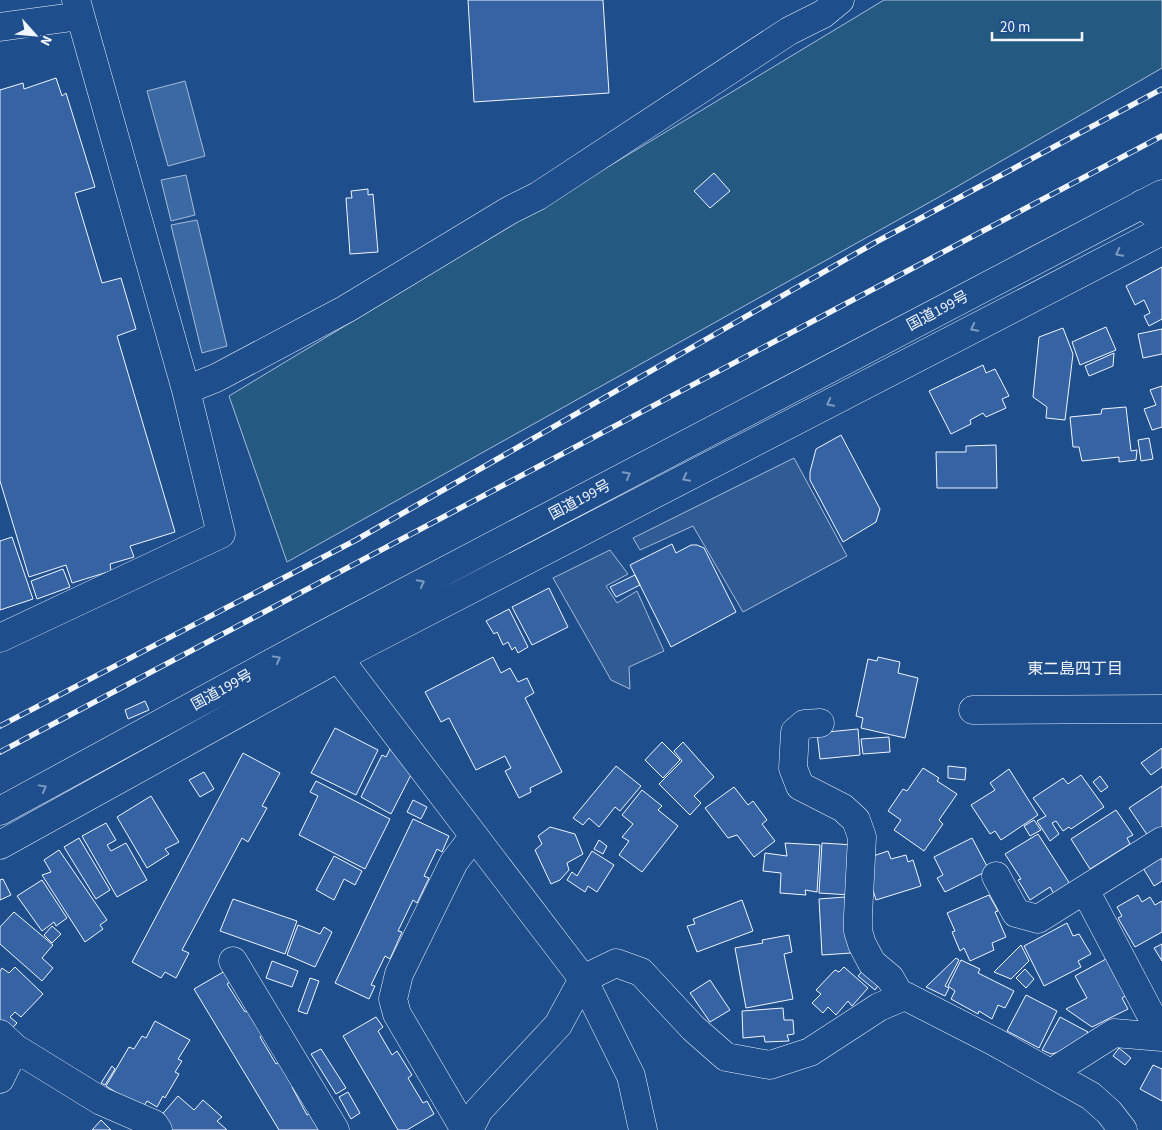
<svg xmlns="http://www.w3.org/2000/svg" width="1162" height="1130" font-family="'Source Sans 3','Noto Sans JP',sans-serif">
<style>
.green{fill:#245a82;stroke:#a8bbd7}
.parking{fill:#305b95;stroke:#a8bbd7}
.water{fill:#3b69a3;stroke:#a8bbd7}
.building{fill:#3563a3;stroke:#f2f6ff}
.lines{fill:none;stroke-linecap:round;stroke-linejoin:round}
.minor-casing{stroke:#f2f6ff;stroke-width:29}
.highway-casing{stroke:#f2f6ff;stroke-width:29}
.minor{stroke:#1f4e8c;stroke-width:28}
.highway{stroke:#1f4e8c;stroke-width:28}
.rail-casing{stroke:#f2f6ff;stroke-width:5.5}
.rail{stroke:#1f4e8c;stroke-width:4;stroke-dasharray:11;stroke-linecap:butt}
.oneway{stroke:#7e9ac0}
.labels{text-anchor:middle;dominant-baseline:central;stroke-width:4;stroke-linejoin:round;paint-order:stroke}
.street-label{font-size:15px;fill:#f2f6ff;stroke:#1f4e8c}
.neighbourhood-label{font-size:16px;fill:#f2f6ff;stroke:#1f4e8c}
</style>
<rect width="100%" height="100%" fill="#1f4e8c"/>
<path class="green" d="M884,0H1162V68L939,197L287,562L229,396Z"/>
<path class="parking" d="M794,458L847,556L743,612L693,526L640,550L633,538Z
M610,550L628,574L606,586L617,603L637,591L664,651L629,667L630,689L611,680L553,578Z"/>
<path class="water" d="M185,81L205,156L168,166L147,91Z
M186,175L195,215L171,221L161,180Z
M197,220L227,346L202,353L171,225Z"/>
<path class="building" d="M468,0H603L609,93L474,102Z
M56,78L62,96L66,93L95,187L75,193L102,283L121,278L136,329L117,336L175,532L130,546L134,557L110,564L111,571L72,583L66,565L29,577L0,481V90L23,83L24,89Z
M714,173L730,191L710,208L694,191Z
M368,189V195L373,194L378,252L350,254L346,198H352L351,191Z
M1162,267V319L1149,326L1144,316L1150,313L1144,300L1135,305L1126,286Z
M1106,327L1116,350L1080,365L1072,342Z
M1063,328L1073,354L1065,420L1046,418L1047,407L1033,397L1039,337Z
M1162,329V354L1143,358L1138,334Z
M1114,353L1113,366L1089,376L1085,366Z
M983,365L986,373L995,369L1009,396L1002,399L1006,408L986,417L983,413L970,420L971,424L951,434L929,391Z
M1162,386V427L1152,430L1144,409L1156,405L1150,390Z
M1126,407L1131,451L1137,450L1136,460L1119,462V457L1082,461L1079,447H1073L1070,417L1101,414L1102,409Z
M841,435L880,509L876,522L843,542L810,480V472L816,449Z
M1149,438L1153,459L1141,461L1138,440Z
M996,445L997,488H937L936,452H966V446Z
M12,537L33,599L0,610V541Z
M672,544L676,553L691,545H697L704,548L736,612L671,647L630,565Z
M63,569L70,587L37,599L31,581Z
M635,575L640,585L616,597L610,587Z
M549,588L568,627L532,645L512,607Z
M509,609L528,647L518,653L515,647L512,650L508,642L503,645L497,632L494,634L486,621Z
M493,657L501,673L510,668L518,682L527,678L534,693L525,698L562,772L530,788L531,792L519,798L505,771L511,768L505,756L476,770L449,718L441,722L425,692Z
M878,657L900,662L898,673L918,678L905,738L861,728L863,718L856,716L868,659L877,661Z
M145,701L149,710L128,719L125,710Z
M335,728L378,750L356,795L311,773Z
M858,729L860,755L820,759L817,733Z
M889,737L890,752L863,754L861,739Z
M662,742L680,760L663,778L645,760Z
M683,742L714,777L694,796L701,803L690,815L659,784L682,761L674,751Z
M1162,748V767L1151,775L1141,763Z
M390,749L402,754L414,769L391,814L361,797L382,755L386,757Z
M243,753L280,773L262,806L267,808L248,842L242,838L182,950L189,953L176,978L165,972L161,978L132,962Z
M616,766L641,786L620,811L615,807L599,827L589,818L583,825L573,818Z
M948,766L966,768L965,780L948,778Z
M923,768L939,778L937,781L957,794L939,820L943,824L924,851L894,830L901,820L888,811L903,789L907,791Z
M1009,769L1038,815L1001,840L995,831L990,834L971,805L995,790L990,783Z
M204,772L214,789L200,797L189,780Z
M1081,775L1104,807L1071,829L1069,827L1063,831L1056,821L1052,823L1059,834L1050,841L1037,821L1046,816L1033,798L1063,778L1068,784Z
M1100,776L1108,787L1101,792L1093,782Z
M316,781L390,819L365,869L299,835L318,796L310,792Z
M1162,786V827L1148,836L1129,808Z
M734,787L748,805L753,801L767,820L762,824L775,841L754,857L737,835L728,838L705,808Z
M642,790L662,806L658,810L678,826L642,872L619,855L629,841L622,837L633,824L622,815Z
M151,796L179,842L165,849L169,854L147,868L117,817Z
M413,800L427,807L421,819L407,812Z
M1116,810L1133,835L1127,838L1130,844L1090,869L1071,839Z
M413,819L449,836L442,852L437,849L424,876L429,878L417,903L413,900L398,931L402,932L390,959L385,956L371,985L375,986L369,999L335,983Z
M1034,820L1041,830L1030,836L1024,826Z
M106,823L116,840L107,845L111,851L126,843L147,880L117,897L82,836Z
M550,827L575,834L583,854L567,863L569,870L560,880L551,884L535,850L542,844L538,836Z
M1038,834L1070,884L1054,894L1050,887L1030,900L1018,880L1021,879L1005,854Z
M79,838L110,890L96,899L64,847Z
M972,838L989,870L945,892L937,878L943,875L934,857Z
M599,840L607,846L603,854L594,849Z
M785,843L820,845L817,892L805,890L806,895L780,893L781,873L763,871L765,853L787,856Z
M822,843L854,845L850,895L819,893Z
M59,850L107,920L100,925L103,929L85,942L42,875L51,872L44,860Z
M592,851L614,865L597,892L588,886L585,892L567,880L572,872L577,876Z
M888,851L891,859L906,855L908,862L913,860L921,886L876,900L873,890L869,892L867,858Z
M334,856L362,871L355,885L344,879L334,900L316,890Z
M1160,858L1162,861V881L1154,886L1143,868Z
M3,879L11,895L0,900V880Z
M42,880L67,918L56,926L54,922L42,931L17,896Z
M989,895L998,911L995,912L1006,937L992,943L994,950L970,961L964,948L960,951L952,932L955,931L947,913Z
M1138,895L1142,902L1150,897L1155,905L1162,901V932L1135,947L1118,918L1122,916L1117,907Z
M845,897L851,953L822,955L819,899Z
M233,899L297,921L285,954L220,931Z
M742,900L753,931L697,952L687,926L695,924L693,919Z
M14,912L53,945L42,958L53,968L42,981L0,944V927Z
M1067,923L1073,936L1079,934L1091,954L1078,961L1081,967L1044,986L1024,946Z
M298,925L320,934L324,927L332,932L315,967L287,955Z
M52,926L61,934L52,943L44,935Z
M789,935L792,952L784,954L793,999L746,1008L735,948L763,943L762,940Z
M1162,944V961L1154,948Z
M1021,945L1029,961L1011,979L994,972Z
M956,958L959,960L945,986L949,988L945,996L926,987Z
M1106,959L1127,995L1122,998L1128,1009L1092,1027L1066,1009L1087,998L1075,976Z
M961,960L980,969L978,973L1014,991L1005,1008L998,1005L992,1019L979,1011L978,1014L951,999L955,991L948,986Z
M272,961L298,971L292,987L266,978Z
M15,967L43,994L21,1017L15,1012L10,1017L17,1023L7,1034L0,1027V971L2,968L9,973Z
M844,967L868,988L852,1006L848,1001L836,1015L828,1007L823,1013L812,1003L821,994L816,990L835,970L839,972Z
M865,968L881,981L875,990L858,976Z
M1025,969L1034,979L1026,988L1016,978Z
M225,971L231,981L227,984L245,1012L249,1010L264,1034L260,1037L276,1064L281,1061L295,1084L292,1087L307,1115L312,1112L323,1130H279L194,989Z
M310,978L319,981L307,1014L298,1011Z
M710,980L730,1010L710,1022L690,993Z
M1026,995L1057,1011L1039,1048L1007,1031Z
M783,1008L784,1020H793L794,1034L787,1035L789,1041L765,1042L764,1036L743,1038L742,1011Z
M376,1017L383,1027L378,1031L392,1055L397,1051L412,1075L408,1078L423,1103L427,1101L434,1114L407,1130H398L343,1036Z
M1060,1017L1088,1032L1072,1049L1051,1054L1042,1050Z
M155,1021L190,1040L178,1059L182,1061L175,1072L179,1074L165,1098L163,1096L157,1107L147,1101L142,1109L106,1086L129,1047L134,1049L142,1036L146,1038Z
M1119,1048L1131,1058L1125,1065L1113,1056Z
M321,1049L346,1088L336,1094L311,1054Z
M1153,1065L1162,1069V1101L1140,1089Z
M112,1066L115,1069L105,1085L101,1083Z
M348,1092L360,1113L351,1119L339,1097Z
M178,1096L194,1110L203,1100L222,1117L217,1121L227,1130H172L159,1118Z
M101,1120L111,1130H92Z"/>
<g class="lines">
<g class="minor-casing">
<path id="minor" d="M0,27L80,16
M1142,204L1162,221
M186,390L216,378L346,309L510,210L538,196L789,31L823,14L840,0
M0,638L221,534L186,390L76,0
M324,639L583,979L631,1076L643,1130
M973,710L1162,709
M820,723L804,724L795,732L793,768L800,786L843,808L856,820L862,837L858,916V931L862,944L872,963L890,978L901,997
M996,876L1016,913L1038,919L1162,841
M1085,890L1162,1036
M233,961L335,1130
M0,1034L15,1048L101,1101L154,1124L158,1130
M1051,1073L1114,1033L1162,1037
M0,1079L15,1048
M465,1130L397,1014L393,999L399,974L454,862L474,836
M469,1130L479,1110L558,1025L583,979L616,963L641,972L693,1028L726,1057L770,1065L810,1052L879,1007L905,996L995,1042L1091,1096L1109,1112L1123,1130"/>
</g>
<g class="highway-casing">
<path id="highway" d="M0,811L321,636L1162,194
M0,845L338,658L1162,231"/>
</g>
<use href="#minor" class="minor"/>
<use href="#highway" class="highway"/>
<g class="rail-casing">
<path id="rail" d="M0,726L356,540L876,242L1162,89
M0,752L1162,136"/>
</g>
<use href="#rail" class="rail"/>
</g>
<defs><path id="oneway-chevron" d="M-2-3.5L2.5 0L-2 3.5" fill="none" stroke-width="1.6" stroke-linecap="round" stroke-linejoin="round" transform="scale(1.25)"/></defs>
<g class="oneway">
<use href="#oneway-chevron" transform="translate(1119 253) rotate(153)"/>
<use href="#oneway-chevron" transform="translate(974 328) rotate(153)"/>
<use href="#oneway-chevron" transform="translate(830 403) rotate(153)"/>
<use href="#oneway-chevron" transform="translate(627 475) rotate(-28)"/>
<use href="#oneway-chevron" transform="translate(686 478) rotate(153)"/>
<use href="#oneway-chevron" transform="translate(421 583) rotate(-28)"/>
<use href="#oneway-chevron" transform="translate(277 659) rotate(-29)"/>
<use href="#oneway-chevron" transform="translate(43 788) rotate(-29)"/>
</g>
<g class="labels">
<g class="street-label">
<text transform="translate(938 311) rotate(-28)">国道199号</text>
<text transform="translate(580 500) rotate(-28)">国道199号</text>
<text transform="translate(222 690) rotate(-29)">国道199号</text>
</g>
<g class="neighbourhood-label">
<text x="1075" y="669">東二島四丁目</text>
</g>
</g>
<g transform="translate(35 35) rotate(117)" stroke="#1f4e8c" stroke-width="4" paint-order="stroke">
<path d="M0-4L9 19L0 12L-9 19Z" fill="#f2f6ff"/>
<text y="-8" font-size="14" font-weight="bold" text-anchor="middle" fill="#f2f6ff">N</text>
</g>
<path d="M992 32v8h90v-8" fill="none" stroke="#f2f6ff" stroke-width="2.5"/>
<text x="1000" y="32" font-size="15" fill="#f2f6ff" stroke="#1f4e8c" stroke-width="4" paint-order="stroke">20 m</text>
</svg>
